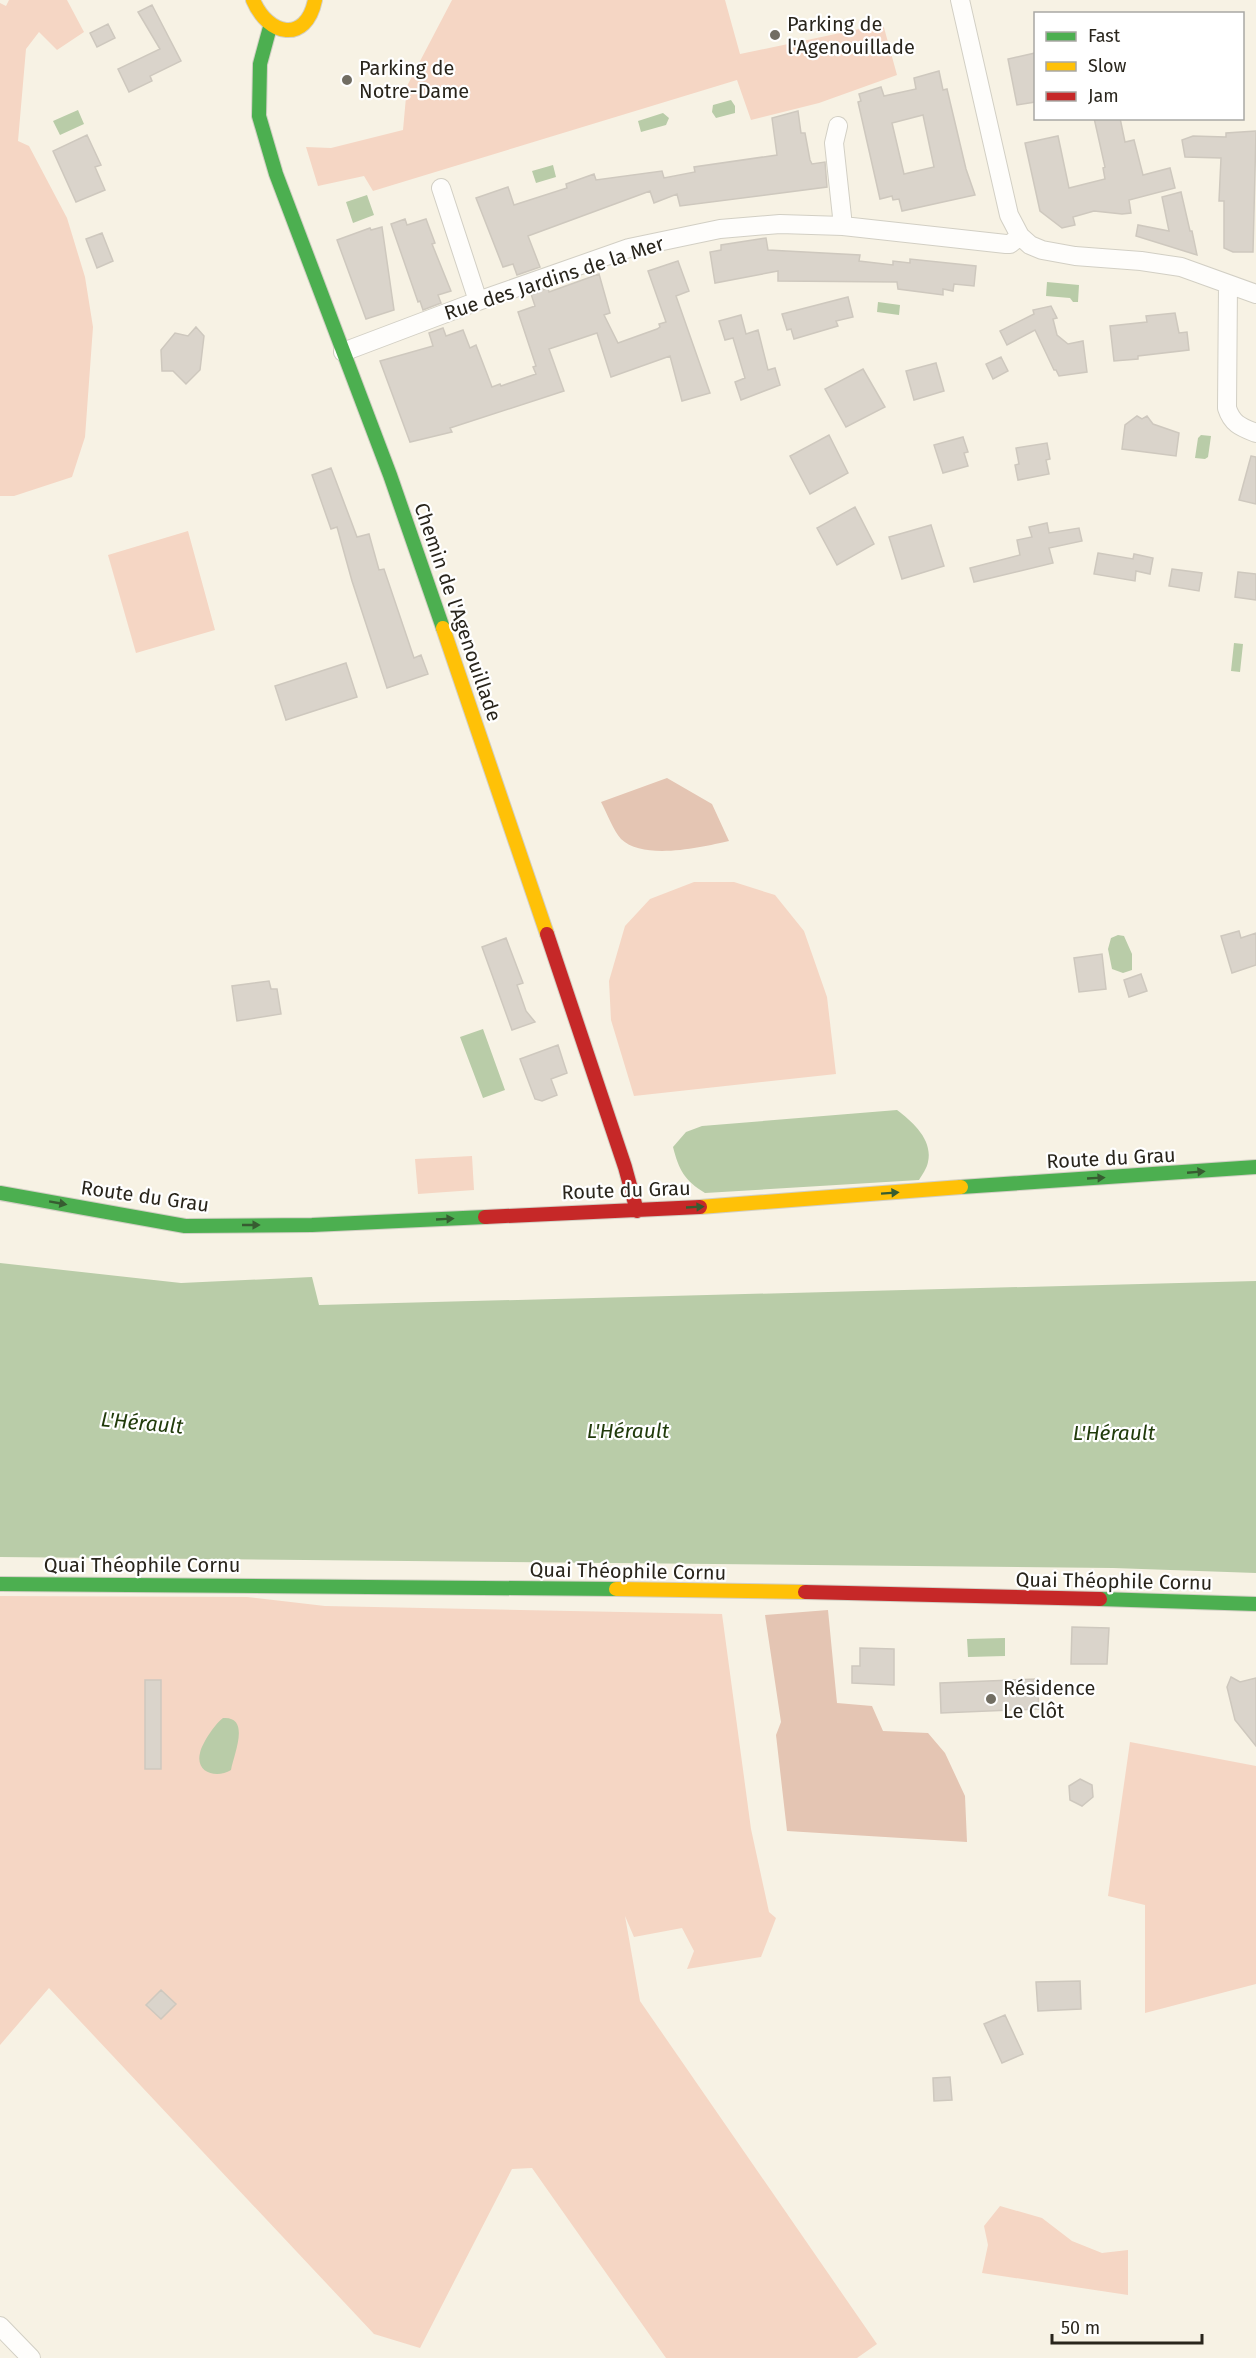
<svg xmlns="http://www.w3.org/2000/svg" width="1256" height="2358" font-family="'Fira Sans',sans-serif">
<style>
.green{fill:#f5d6c4}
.forest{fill:#e4c5b3}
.water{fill:#b9cca8}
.building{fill:#dad4cb;stroke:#cec8be;stroke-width:1.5;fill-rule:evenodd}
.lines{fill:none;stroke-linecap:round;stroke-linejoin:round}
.street-casing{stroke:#d2cfc4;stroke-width:20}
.fast-casing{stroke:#d2cfc4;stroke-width:16}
.slow-casing{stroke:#d2cfc4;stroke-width:16}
.jam-casing{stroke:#d2cfc4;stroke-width:16}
.street{stroke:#fefdfb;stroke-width:18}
.fast{stroke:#4caf50;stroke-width:14}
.slow{stroke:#ffc107;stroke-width:14}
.jam{stroke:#c62828;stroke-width:14}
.oneway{fill:#375c31}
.poi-dot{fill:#716d62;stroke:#fff;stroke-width:2}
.labels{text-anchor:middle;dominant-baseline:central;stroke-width:4.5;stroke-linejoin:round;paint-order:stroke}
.poi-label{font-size:20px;fill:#29251c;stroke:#fff;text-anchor:start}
.street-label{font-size:20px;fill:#29251c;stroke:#fff}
.water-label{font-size:21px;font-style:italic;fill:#213b0b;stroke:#fff}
</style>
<rect width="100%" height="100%" fill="#f7f2e4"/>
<path class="green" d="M9,0H67L84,32L57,50L39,32L26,49L18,141L29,146L67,218L85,277L93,327L85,437L72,477L14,496H0V3L6,6Z
M452,0H725L740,54L883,24L897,75L819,103L751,120L737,80L373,191L364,176L318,186L306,147L331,148L403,130L407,86Z
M188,531L215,630L136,653L108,555Z
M694,882H734L775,895L804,931L827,997L836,1074L634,1096L611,1020L609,981L625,926L650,899Z
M472,1156L474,1190L418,1194L415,1159Z
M0,1596L247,1597L325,1606L722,1614L751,1829L769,1912L776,1918L761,1957L687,1969L694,1951L682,1928L634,1937L625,1916L640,2001L877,2344L857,2358H666L532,2168L512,2169L420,2348L374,2334L49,1988L0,2045Z
M1130,1742L1256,1766V1984L1145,2013V1905L1108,1896Z
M1000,2206L1042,2218L1072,2241L1102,2253L1128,2250V2295L982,2273L988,2245L984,2226Z"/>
<path class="forest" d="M667,778L712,804L729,841C702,847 644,861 621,839C613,830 607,813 601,802Z
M828,1610L837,1703L872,1706L883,1731L928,1733L945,1753L965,1796L967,1842L787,1831L776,1735L781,1722L765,1615Z"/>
<path class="water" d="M731,100L735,106V113L716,118L712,112L713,105Z
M78,110L84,124L60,135L53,121Z
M663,113L669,118L666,125L641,132L638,121Z
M553,165L556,177L536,183L532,171Z
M367,195L374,215L353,223L346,202Z
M1047,282L1079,285L1078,302H1073L1070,298L1046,296Z
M878,302L900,305L899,315L877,312Z
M1201,435L1211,436L1208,457L1205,459L1195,458L1198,438Z
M1234,643L1243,644L1240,672L1231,671Z
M1118,935L1124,936L1132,954V970L1123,973L1112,969L1108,949L1111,938Z
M483,1029L505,1090L483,1098L460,1037Z
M897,1110C913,1122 933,1140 928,1162C927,1168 922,1175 919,1180L705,1193C684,1180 679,1170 673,1147L686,1132L702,1126Z
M0,1263L181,1283L312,1277L319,1305L1256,1281V1573L1113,1568L0,1557Z
M1005,1638V1656L968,1657L967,1639Z
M223,1718C251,1716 234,1754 231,1770C217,1779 195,1773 200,1753C202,1743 215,1724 223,1718Z"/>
<path class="building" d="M152,5L181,61L150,76L152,81L129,92L118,69L160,49L138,12Z
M108,24L115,38L97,47L90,33Z
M1035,53V102L1017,105L1008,59Z
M939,71L943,90L947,89L966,169L975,195L902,211L899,199L893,200L892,196L880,199L858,102L861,101L859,94L881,87L884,96L916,89L914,78ZM923,115L934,167L904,174L892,123Z
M798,111L801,133H805L810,160L812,164L825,162L827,187L680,206L677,194L654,203L650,191L528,236L540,267L517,275L513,264L503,267L476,198L508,187L514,205L567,188L566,184L594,174L596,180L662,171L664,178L695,172L694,167L777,155L772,118Z
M1094,118H1120L1125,142L1134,140L1143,175L1170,168L1175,188L1129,200L1131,213L1122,214L1094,211L1073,217L1075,225L1062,228L1040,211L1025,143L1058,136L1069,188L1105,179L1103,168L1105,167Z
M1256,131L1253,252H1233L1224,248V201H1219L1221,158L1185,157L1182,140L1193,136L1226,137V133Z
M87,135L101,165L95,167L105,190L76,202L53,151Z
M1181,192L1190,231H1192L1197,255L1136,236L1138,225L1169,231L1162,197Z
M405,219L407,225L426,219L435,243L432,244L451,291L438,295L441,303L423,310L420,301L418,302L391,224Z
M382,227L394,310L366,319L337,240L370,228L371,230Z
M102,233L113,261L97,268L86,239Z
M766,238L768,250L860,255L859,261L893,265V261L910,263V259L976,266L974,286L954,284L953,291L943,289V295L898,289L897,282L778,281V271L715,283L710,252L721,250V245Z
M678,261L689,291L676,296L710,393L682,401L670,356L611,377L597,333L549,349L564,391L450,428L452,432L410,442L380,361L433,346L429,333L443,328L446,336L463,330L470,348L476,345L492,387L500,384L501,386L536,374L533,367L536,366L518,312L535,306L531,294L548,288L549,292L599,274L610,313L604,315L618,343L657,329L660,327L659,324L666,322L648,271Z
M848,297L853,317L836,321L838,326L794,339L791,329L787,330L782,314Z
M1051,306L1057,318L1053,319L1057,335L1068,344L1083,341L1087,372L1059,376L1056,370H1054L1035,330L1007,345L1000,331L1034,314L1033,310Z
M1175,313L1179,333L1187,332L1189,350L1138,356V359L1114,361L1110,326L1147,322L1146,316Z
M741,315L746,334L758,330L768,370L775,368L780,385L741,400L735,382L745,378L733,338L725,340L719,321Z
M196,327L204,336L200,370L186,384L173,371H162L161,350L175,333L188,336Z
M1001,357L1008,371L993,379L986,364Z
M936,363L944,391L914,400L906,371Z
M863,369L885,407L846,427L825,389Z
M1137,416L1142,419L1147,416L1153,424L1179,433L1176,456L1122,449L1125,425Z
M829,435L848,473L810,494L790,456Z
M963,437L968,452L964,453L968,466L943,473L934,445Z
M1047,443L1050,459L1046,460L1049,474L1018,480L1015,465L1019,464L1016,448Z
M1251,456L1256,457V504L1239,500Z
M331,468L357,537L369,534L379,570L384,569L414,658L421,655L428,674L387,688L352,581L337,527L331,529L312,475Z
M855,507L874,544L837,565L817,528Z
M1047,523L1049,533L1079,528L1082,541L1049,548L1053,563L974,582L970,568L1020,555L1017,540L1032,537L1029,527Z
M931,525L944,566L902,579L889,537Z
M1098,553L1133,559L1134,554L1153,558L1150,574L1136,571L1135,581L1094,574Z
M1172,569L1202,573L1199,591L1169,586Z
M1238,572L1256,574V600L1235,597Z
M346,663L357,697L286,720L275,686Z
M1239,931L1241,938L1256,933V965L1232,973L1221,936Z
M506,938L523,983L517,985L526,1011L535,1022L512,1030L482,947Z
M1102,954L1106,989L1079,992L1074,958Z
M1141,974L1147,991L1129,997L1124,980Z
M269,981L271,989H277L281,1014L237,1021L232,986Z
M558,1045L567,1073L551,1079L557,1095L542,1101L535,1099L520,1059Z
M1072,1627L1109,1628L1107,1664H1071Z
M860,1648L894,1649V1685L852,1683V1666H860Z
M1231,1677L1240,1682L1256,1678V1746L1235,1720L1227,1687Z
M1037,1679L1039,1709L941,1713L940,1683Z
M145,1680H161V1769H145Z
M1080,1779L1092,1785L1093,1797L1082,1806L1070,1800L1069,1786Z
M1080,1981L1081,2009L1038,2011L1036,1982Z
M161,1990L176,2004L161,2019L146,2005Z
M1005,2015L1023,2054L1002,2063L984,2024Z
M950,2077L952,2100L934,2101L933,2078Z"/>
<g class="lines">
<g class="street-casing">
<path id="street" d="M960,0L1009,215L1020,236L1030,245L1042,250L1075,256L1141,261L1181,267L1256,294
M838,126L834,143L843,226
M441,188L478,301
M1228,284L1227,408C1232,424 1241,427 1256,433
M343,352L478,301L629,248L720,229L780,224L843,226L1006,244H1010L1020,236
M0,2326L31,2358"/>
</g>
<g class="fast-casing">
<path id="fast" d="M270,27L260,64L259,116L276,174L390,475L443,628
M961,1187L1256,1167
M0,1193L185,1226L312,1225L485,1217
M0,1584L616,1589
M1100,1599L1256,1604"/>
</g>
<g class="slow-casing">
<path id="slow" d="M253,0C268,36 306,44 315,0
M443,628L547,934
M700,1207L961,1187
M616,1589L805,1592"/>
</g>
<g class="jam-casing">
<path id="jam" d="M547,934L625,1167L637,1211
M485,1217L700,1207
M805,1592L1100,1599"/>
</g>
<use href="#street" class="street"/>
<use href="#fast" class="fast"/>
<use href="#slow" class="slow"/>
<use href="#jam" class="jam"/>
</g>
<defs><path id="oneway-solid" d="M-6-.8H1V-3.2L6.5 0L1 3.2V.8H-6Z" transform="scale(1.5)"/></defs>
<g class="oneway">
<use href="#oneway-solid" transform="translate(1196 1172) rotate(-5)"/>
<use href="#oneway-solid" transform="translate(1096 1178) rotate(-3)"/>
<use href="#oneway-solid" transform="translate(890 1193) rotate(-4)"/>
<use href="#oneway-solid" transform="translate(58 1203) rotate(10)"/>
<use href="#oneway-solid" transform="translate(695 1207) rotate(-3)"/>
<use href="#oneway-solid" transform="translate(445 1219) rotate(-3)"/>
<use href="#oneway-solid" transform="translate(251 1225)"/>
</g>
<g class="poi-dot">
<circle cx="775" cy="35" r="6"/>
<circle cx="347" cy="80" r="6"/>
<circle cx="991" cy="1699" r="6"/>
</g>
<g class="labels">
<g class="poi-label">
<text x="787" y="24">Parking de<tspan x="787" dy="23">l'Agenouillade</tspan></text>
<text x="359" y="68">Parking de<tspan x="359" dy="23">Notre-Dame</tspan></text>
<text x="1003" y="1688">Résidence<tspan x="1003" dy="23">Le Clôt</tspan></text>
</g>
<g class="street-label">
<text transform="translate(554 278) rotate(-18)">Rue des Jardins de la Mer</text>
<text transform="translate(458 612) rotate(71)">Chemin de l'Agenouillade</text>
<text transform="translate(1111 1158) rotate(-3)">Route du Grau</text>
<text transform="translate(626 1190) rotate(-2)">Route du Grau</text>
<text transform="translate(145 1196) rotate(8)">Route du Grau</text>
<text x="142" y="1565">Quai Théophile Cornu</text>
<text transform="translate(628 1571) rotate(1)">Quai Théophile Cornu</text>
<text transform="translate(1114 1581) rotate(1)">Quai Théophile Cornu</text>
</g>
<g class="water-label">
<text transform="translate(142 1423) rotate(5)">L'Hérault</text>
<text x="628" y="1431">L'Hérault</text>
<text x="1114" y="1433">L'Hérault</text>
</g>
</g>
<rect x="1034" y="12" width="210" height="108" fill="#ffffff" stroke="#a9a8a4" stroke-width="1.5"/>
<rect x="1046" y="32" width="30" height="9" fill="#4caf50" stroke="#a9a8a4" stroke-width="1.5"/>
<text x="1088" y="42" font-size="18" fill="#29251c">Fast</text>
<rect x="1046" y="62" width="30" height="9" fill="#ffc107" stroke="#a9a8a4" stroke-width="1.5"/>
<text x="1088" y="72" font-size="18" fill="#29251c">Slow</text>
<rect x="1046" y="92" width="30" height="9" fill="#c62828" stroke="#a9a8a4" stroke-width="1.5"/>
<text x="1088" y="102" font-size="18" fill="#29251c">Jam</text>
<path d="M1052 2334v9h150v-9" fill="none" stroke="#29251c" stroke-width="3"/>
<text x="1061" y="2334" font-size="18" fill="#29251c" stroke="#ffffff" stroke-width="4.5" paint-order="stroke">50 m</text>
</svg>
